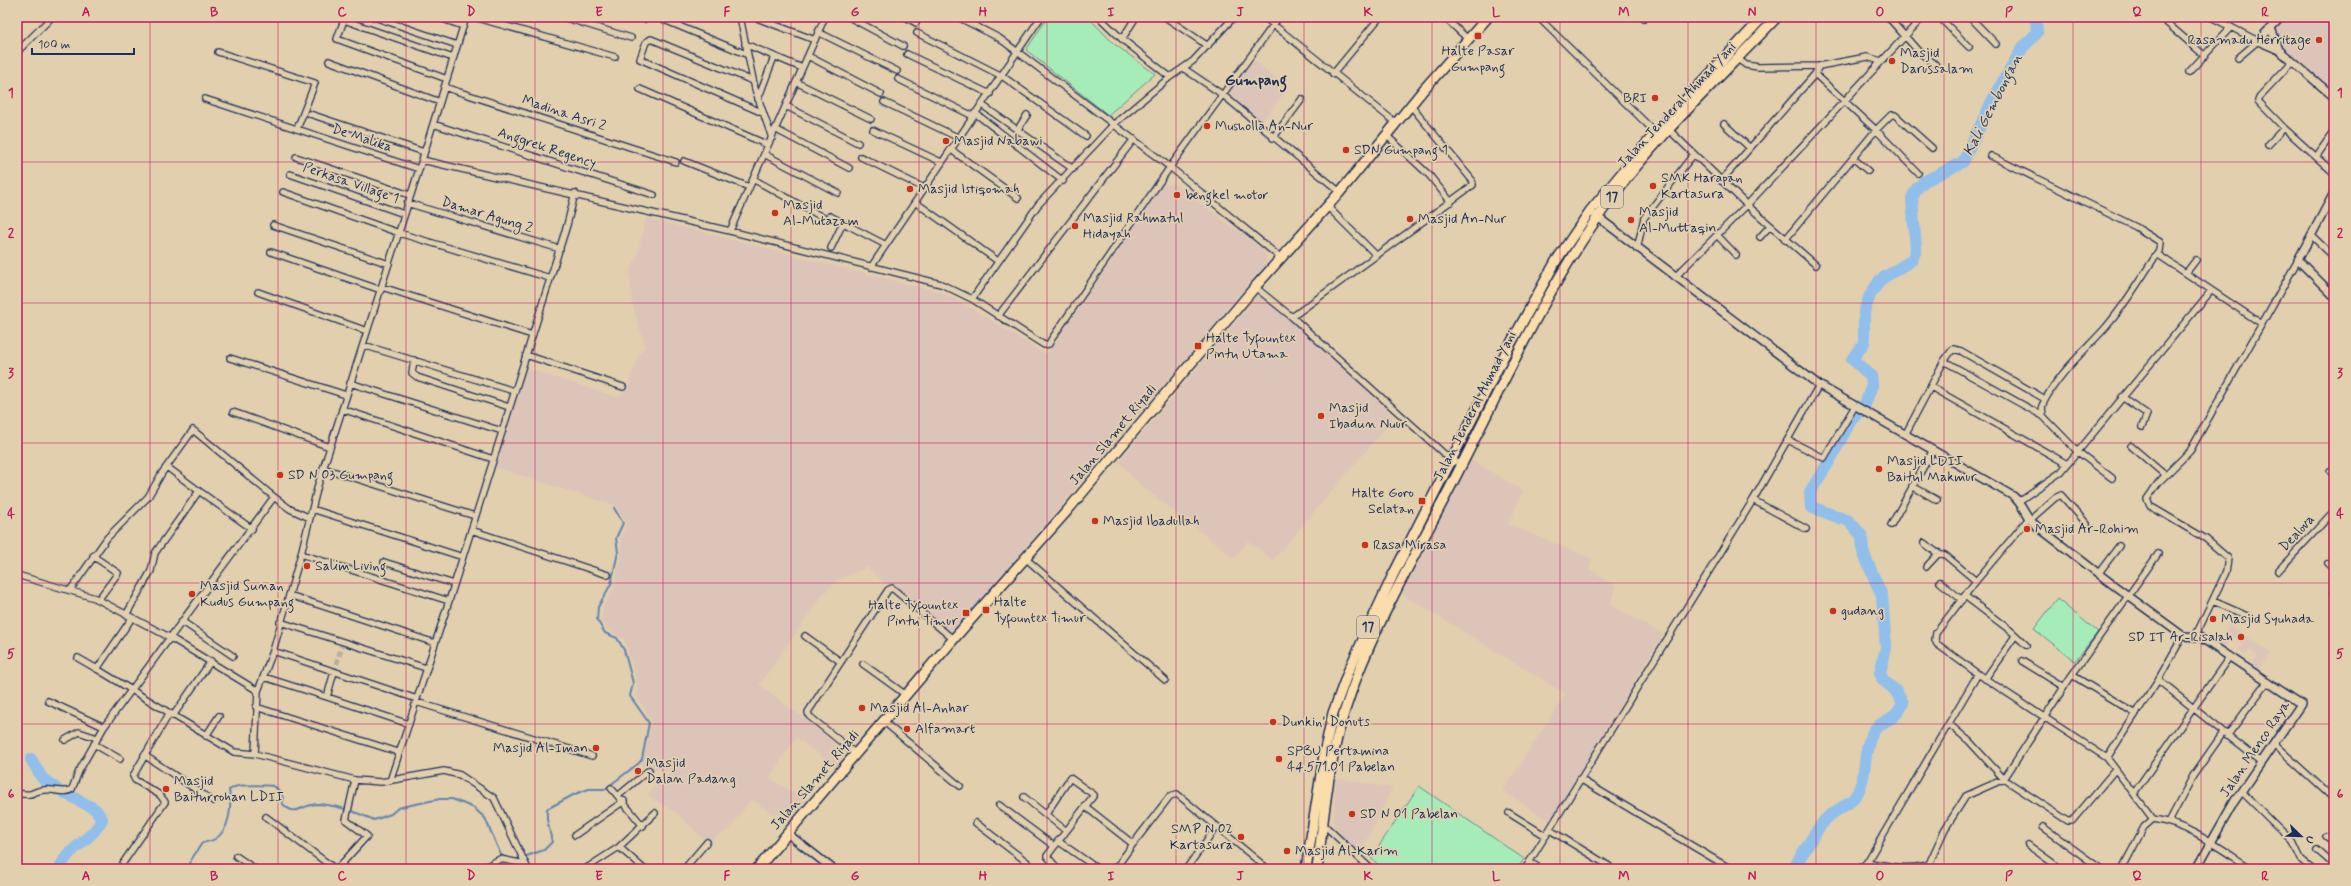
<svg xmlns="http://www.w3.org/2000/svg" width="2351" height="886" font-family="Mynerve,sans-serif">
<style>
.built{fill:#dcc4b9}
.green{fill:#a6ecb8;stroke:#608e8b}
.lines{fill:none;stroke-linecap:round;stroke-linejoin:round}
.stream{stroke:#6185b3;stroke-width:2}
.river{stroke:#90bfeb;stroke-width:12}
.minor-tunnel{stroke:#baaf9d;stroke-width:5.5;stroke-dasharray:5.5 3;stroke-linecap:butt}
.minor-casing{stroke:#1b2f5e;stroke-width:8}
.tertiary-casing{stroke:#1b2f5e;stroke-width:10}
.primary-casing{stroke:#1b2f5e;stroke-width:12}
.trunk-casing{stroke:#1b2f5e;stroke-width:12}
.minor{stroke:#e2cfad;stroke-width:5.5}
.tertiary{stroke:#e2cfad;stroke-width:7}
.primary{stroke:#faddab;stroke-width:9}
.trunk{stroke:#faddab;stroke-width:9}
.grid{fill:none;stroke:#c2185b;stroke-width:1;stroke-opacity:0.55}
.poi-dot{fill:#c8321e;stroke:#e2cfad;stroke-width:1.5}
.labels{text-anchor:middle;dominant-baseline:central;stroke-width:3.5;stroke-linejoin:round;paint-order:stroke}
.shield{fill:#e2cfad;stroke:#575f76;stroke-width:1}
.shield-label{font-size:13px;font-weight:bold;fill:#1b2f5e}
.poi-label{font-size:14px;fill:#1b2f5e;stroke:#e2cfad;text-anchor:start}
.street-label{font-size:14px;fill:#1b2f5e;stroke:#e2cfad}
.water-label{font-size:15px;font-style:italic;fill:#273d6c;stroke:#e2cfad}
.quarter-label{font-size:16px;font-weight:bold;fill:#1b2f5e;stroke:#e2cfad}
.neatline{fill:none;stroke:#c2185b;stroke-width:1.5}
.grid-label{font-size:13px;text-anchor:middle;font-weight:bold;fill:#c2185b}
</style>
<rect width="100%" height="100%" fill="#e2cfad"/>
<filter id="ink" filterUnits="userSpaceOnUse"><feTurbulence type="fractalNoise" baseFrequency=".025" numOctaves="2"/><feDisplacementMap in="SourceGraphic" scale="8" xChannelSelector="R" yChannelSelector="G"/><feConvolveMatrix kernelMatrix="1 2 1 2 8 2 1 2 1" color-interpolation-filters="sRGB"/></filter>
<g filter="url(#ink)">
<path class="built" d="M2283,17H2334V93L2277,47L2274,28Z
M1251,58L1288,88L1262,121L1225,92Z
M1174,184L1265,251L1267,263L946,641L867,567L838,580L823,594L759,685L805,719L845,752L835,766L796,737L769,778L805,800L786,823L751,799L730,829L707,842L675,812L647,795L669,772L642,766L652,721L636,695L637,681L624,639L610,631L601,621L603,608L614,587L621,560V539L627,523L614,505L491,466L522,367L617,397L627,390L637,360L645,345L632,304L630,272L638,253L646,218L939,292L966,305L1045,354L1049,352L1162,185Z
M1260,292L1333,354L1394,418L1273,560L1248,541L1234,558L1142,486L1119,462Z
M1469,459L1523,491L1508,524L1592,559L1589,569L1615,586L1610,605L1663,634L1550,821L1503,791L1566,694L1402,594Z
M2229,625L2271,653L2256,671L2250,666L2258,656L2249,649L2245,655L2239,650L2243,644L2233,637L2224,649L2217,644Z
M1336,778L1392,788L1360,854L1333,831Z"/>
<path class="green" d="M1048,17H1088L1113,43L1155,74L1108,115L1026,50Z
M2057,599L2098,632L2075,661L2034,629Z
M1419,786L1524,859L1517,869H1383L1371,858Z"/>
<g class="lines">
<path class="stream" d="M515,860L544,850L552,842L547,819V809L575,794L589,789H605L639,763L642,759L649,723L630,696L633,683L624,650L617,638L605,633L597,620L598,607L611,584L618,552L616,538L623,523L614,508
M189,869L191,860L202,843C206,842 212,841 215,839C230,830 232,806 229,790C232,789 235,786 238,786C241,785 271,785 273,786C278,788 281,793 283,798L282,803C296,819 301,804 318,804C337,805 356,812 374,820L391,814L398,808L406,806L440,799H452L474,808L485,818L501,855L507,858"/>
<path class="river" d="M31,759L42,778L58,790
M60,869C65,849 93,840 102,819L95,809L63,792
M1791,869C1806,853 1813,831 1828,817C1836,809 1852,804 1857,794C1868,775 1862,751 1873,732C1881,719 1896,722 1903,703L1895,690L1883,680L1880,673L1886,648L1882,596L1863,552L1862,536L1849,521L1811,507L1810,492L1830,460L1851,420L1864,407L1872,385L1871,376L1852,359L1864,343V312L1870,295L1880,280L1912,260L1916,250L1912,198L1917,188L1925,181L1963,162L1995,95L2023,47L2037,33L2036,17"/>
<path class="minor-tunnel" d="M334,672L343,642"/>
<g class="minor-casing">
<path id="minor" d="M374,17L457,45
M437,17L463,26
M474,17L615,57
M563,17L631,38
M639,17L644,19
M740,17L755,89L772,138
M754,17L815,40
M849,17L903,46
M906,17L916,23
M958,17L999,38L1170,167L1279,17
M1099,17L1122,39L1170,77
M1165,17L1208,46
M1264,17L1396,123
M1444,17L1468,39
M1538,17L1658,135
M1643,17L1644,18
M1888,17L1919,52L1935,64
M1939,17L1969,47
M1970,17L1996,44
M2160,17L2205,56
M2211,17L2258,41L2238,58
M2266,17L2274,24
M662,19L746,54
M818,32L897,71
M917,33L1002,76L1086,136
M1122,39L1136,17
M745,44L802,68
M17,52L52,17
M218,52L315,83L297,129
M907,54L990,94
M808,56L881,94
M1738,59L1746,65L1758,67L1819,66L1867,57L1881,61
M329,61L440,102
M2292,62L2260,96L2258,101L2284,128L2334,173
M1183,68L1223,95L1340,192
M2189,72L2231,27
M1333,74L1380,17
M447,79L337,39L344,20L453,58
M898,79L973,116
M753,81L651,39L646,42L640,59L763,113
M796,82L871,119
M444,87L676,162
M640,89L768,145
M205,99L419,169
M758,99L774,57
M884,102L957,137
M982,105L1073,169
M786,106L858,143
M975,113L1063,181
M310,114L424,152
M433,124L654,195
M1724,124L1750,148
M1667,128L1747,205L1816,265
M775,129L849,168
M1018,129L1027,115
M873,130L941,162
M1386,135L1429,175L1451,202
M1273,138L1302,99
M2268,145L2284,128
M950,149L1018,198
M764,154L838,193
M1991,156L2136,227L2160,242L2159,251C2142,276 2126,304 2106,327C2084,352 2056,375 2042,406L2043,416L2077,451L2112,478
M296,157L410,195
M861,157L924,188
M2316,157L2334,131
M1853,158L1868,171
M422,160L466,17
M684,161L749,187
M1918,173L1876,130L1891,115H1895L1932,148
M290,174L404,214
M753,179L824,218
M1721,181L1815,74L1819,66
M283,192L399,233L550,278
M915,202L995,259
M407,203L560,249
M1327,206L1377,256
M830,216L886,245
M273,225L389,264
M730,231L825,17
M1717,235L1736,255
M2311,235L2334,257
M1760,237L1770,226
M1785,240L1876,130L1815,74
M831,248L843,223
M1637,249L1644,218L1693,155
M271,252L381,290
M2157,254L2262,324
M871,267L1041,17
M2186,273L2196,260
M1675,277L1747,205L1923,17
M382,287L532,335
M1255,287L1292,317L1451,460L1462,464
M258,292L367,331
M972,299L1038,205L1114,124L1170,77L1193,61L1234,17
M998,316L1134,139
M1292,317L1473,185L1472,180L1411,106
M363,345L514,391
M526,355L623,387
M230,358L346,395
M414,360L412,373L417,377L509,407
M1944,361L2043,416
M350,383L502,431
M1931,387L2067,464
M2122,397L2147,414L2142,427
M342,409L493,459
M233,412L330,447
M1905,435L1944,361L1953,349L1961,351L2045,399
M1788,440L1824,458L1855,406
M2131,446L2165,475
M167,467L199,491
M323,468L475,516
M2330,471L2334,475
M1912,486L1937,500
M1753,500L1806,529
M2019,501L2061,472L2211,291
M312,509L463,557
M2029,518L1976,581L1936,633L1935,640L1937,644L1978,674L2107,758L2153,819C2189,824 2222,850 2252,869
M2030,520L2055,498L2061,495L2087,524
M1891,525L1933,450
M471,530L608,575
M1924,543L1936,552L1945,555L1976,581
M301,554L449,601
M93,556L118,573L98,600
M1024,557L1165,680
M384,562L454,584
M2328,563L2334,569
M1926,567L1939,553
M2278,571L2334,511
M2098,574L2119,546
M17,575L95,598L171,638L258,691
M1940,582L1962,600
M2334,587V592
M71,589L107,538L148,497L162,473L193,430L274,497
M289,595L435,643
M1965,596L2011,631L2026,645
M2213,601L2247,616
M126,615L151,571L155,553L199,491L252,529
M132,618L97,669L234,752L255,754L355,780L381,782L444,771L460,775L494,798L528,869
M183,622L233,656
M280,622L426,668
M2196,635L2226,572L2228,558L2206,539L2150,506L2147,499L2158,483L2190,451L2298,260
M805,636L841,662
M273,651L417,699
M78,658L97,669
M2022,661L2064,687
M863,664L906,695
M2072,675L2136,714
M264,677L327,697L334,672
M1985,679L2015,636
M2158,680L2261,762
M327,697L409,724
M48,701L104,727
M416,702L592,756
M256,707L398,752
M173,716L211,661
M883,721L960,786
M1949,724L1969,741L2004,779L2072,675L2158,554
M206,736L219,716
M2227,736L2268,681
M65,740L79,732L97,738
M94,744L120,759
M2274,744L2334,799
M255,754L258,691L273,651L301,554L318,485L422,160L730,231L941,284L972,299L1044,345L1049,344L1051,340L1170,167L1281,258
M856,754L809,716L808,712L888,590L892,588L953,639
M144,755L213,801
M2107,758L2158,680L2183,636
M1580,779L1731,869
M390,781L449,601L567,225L575,193
M611,788L643,826
M2241,791L2293,842L2301,859L2313,869
M17,793C36,797 30,791 44,790C53,788 64,795 72,789L79,771L104,727L274,497L290,509L310,518
M2134,793L2230,656
M619,795L649,770
M1024,797L1065,830
M999,805L1054,846
M1086,807L1133,844L1170,796L1177,794L1268,869
M1509,813L1546,836
M1046,814L1070,778L1094,795L1047,856L1058,869
M266,817L335,869
M2169,822L2193,776L2223,733
M976,823L1027,862L1028,869
M1322,823L1371,869
M2043,827L2101,869
M1550,830L1609,866
M575,835L624,801
M2325,836L2334,844
M1058,841L1098,869
M2028,845L2061,869
M619,847L644,869
M2317,850L2334,865
M236,856L255,869
M1529,862L1541,869
M1867,862C1886,866 1910,871 1929,864L1945,829L1966,796L2004,779L2068,821H2072L2115,770
M122,869L123,863L165,802L160,795L135,780L133,776L169,714
M337,869L367,836L346,820L355,780
M481,869L500,859L525,864
M585,869L619,847L655,813
M684,869L707,842
M1115,869L1133,844
M1186,869L1217,826
M1525,869L1753,500L1819,385
M1860,869L1867,862L1978,674
M2122,869L2144,827L2153,819"/>
</g>
<g class="tertiary-casing">
<path id="tertiary" d="M2281,17L2258,41L2279,50L2334,97
M2271,28L2279,50
M2334,193L2298,260L2334,296
M1595,215L1819,385L2013,496C2023,504 2025,516 2034,524L2112,584L2183,636L2200,637L2301,704L2234,802L2196,869
M788,834L833,869"/>
</g>
<g class="primary-casing">
<path id="primary" d="M757,869L958,634L1067,511L1255,287L1340,192L1424,89L1488,17"/>
</g>
<g class="trunk-casing">
<path id="trunk" d="M1306,869L1325,749L1333,713L1348,672L1392,577L1505,354L1556,261L1590,211L1663,124L1763,17
M1317,869C1324,818 1328,763 1344,713C1370,630 1417,553 1456,476C1505,380 1548,283 1613,196C1661,131 1722,76 1777,17"/>
</g>
<use href="#minor" class="minor"/>
<use href="#tertiary" class="tertiary"/>
<use href="#primary" class="primary"/>
<use href="#trunk" class="trunk"/>
</g>
</g>
<path class="grid" d="M150,17V869M278,17V869M406,17V869M535,17V869M663,17V869M791,17V869M919,17V869M1047,17V869M1176,17V869M1304,17V869M1432,17V869M1560,17V869M1688,17V869M1816,17V869M1944,17V869M2073,17V869M2201,17V869M17,162H2334M17,303H2334M17,443H2334M17,583H2334M17,724H2334"/>
<g class="poi-dot">
<rect x="1474" y="32" width="8" height="8" rx="2"/>
<circle cx="2319" cy="40" r="4"/>
<circle cx="1892" cy="61" r="4"/>
<circle cx="1655" cy="98" r="4"/>
<circle cx="1207" cy="126" r="4"/>
<circle cx="946" cy="141" r="4"/>
<circle cx="1346" cy="150" r="4"/>
<circle cx="1653" cy="186" r="4"/>
<circle cx="910" cy="189" r="4"/>
<circle cx="1177" cy="195" r="4"/>
<circle cx="775" cy="213" r="4"/>
<circle cx="1410" cy="219" r="4"/>
<circle cx="1631" cy="220" r="4"/>
<circle cx="1075" cy="226" r="4"/>
<rect x="1194" y="342" width="8" height="8" rx="2"/>
<circle cx="1321" cy="416" r="4"/>
<circle cx="1879" cy="469" r="4"/>
<circle cx="280" cy="475" r="4"/>
<rect x="1418" y="497" width="8" height="8" rx="2"/>
<circle cx="1095" cy="521" r="4"/>
<circle cx="2027" cy="529" r="4"/>
<circle cx="1365" cy="545" r="4"/>
<circle cx="307" cy="566" r="4"/>
<circle cx="192" cy="594" r="4"/>
<rect x="982" y="606" width="8" height="8" rx="2"/>
<circle cx="1833" cy="611" r="4"/>
<rect x="962" y="609" width="8" height="8" rx="2"/>
<circle cx="2213" cy="619" r="4"/>
<circle cx="2241" cy="637" r="4"/>
<circle cx="862" cy="708" r="4"/>
<circle cx="1273" cy="722" r="4"/>
<circle cx="907" cy="729" r="4"/>
<circle cx="596" cy="748" r="4"/>
<circle cx="1279" cy="759" r="4"/>
<circle cx="638" cy="771" r="4"/>
<circle cx="166" cy="789" r="4"/>
<circle cx="1352" cy="814" r="4"/>
<circle cx="1241" cy="837" r="4"/>
<circle cx="1287" cy="851" r="4"/>
</g>
<g class="labels">
<g class="shield">
<rect x="1601" y="186" width="22" height="22" rx="3"/>
<rect x="1357" y="616" width="22" height="22" rx="3"/>
</g>
<g class="shield-label">
<text x="1612" y="197">17</text>
<text x="1368" y="627">17</text>
</g>
<g class="poi-label">
<text x="2311" y="40" text-anchor="end">Rasamadu Herritage</text>
<text x="1478" y="51" text-anchor="middle">Halte Pasar<tspan x="1478" dy="16">Gumpang</tspan></text>
<text x="1900" y="53">Masjid<tspan x="1900" dy="16">Darussalam</tspan></text>
<text x="1647" y="98" text-anchor="end">BRI</text>
<text x="1215" y="126">Musholla An-Nur</text>
<text x="954" y="141">Masjid Nabawi</text>
<text x="1354" y="150">SDN Gumpang 1</text>
<text x="1661" y="178">SMK Harapan<tspan x="1661" dy="16">Kartasura</tspan></text>
<text x="918" y="189">Masjid Istiqomah</text>
<text x="1185" y="195">bengkel motor</text>
<text x="783" y="205">Masjid<tspan x="783" dy="16">Al-Mutazam</tspan></text>
<text x="1639" y="212">Masjid<tspan x="1639" dy="16">Al-Muttaqin</tspan></text>
<text x="1083" y="218">Masjid Rahmatul<tspan x="1083" dy="16">Hidayah</tspan></text>
<text x="1418" y="219">Masjid An-Nur</text>
<text x="1206" y="338">Halte Tyfountex<tspan x="1206" dy="16">Pintu Utama</tspan></text>
<text x="1329" y="408">Masjid<tspan x="1329" dy="16">Ibadun Nuur</tspan></text>
<text x="1887" y="461">Masjid LDII<tspan x="1887" dy="16">Baitul Makmur</tspan></text>
<text x="288" y="475">SD N 03 Gumpang</text>
<text x="1414" y="493" text-anchor="end">Halte Goro<tspan x="1414" dy="16">Selatan</tspan></text>
<text x="1103" y="521">Masjid Ibadullah</text>
<text x="2035" y="529">Masjid Ar-Rohim</text>
<text x="1373" y="545">Rasa Mirasa</text>
<text x="315" y="566">Salim Living</text>
<text x="200" y="586">Masjid Sunan<tspan x="200" dy="16">Kudus Gumpang</tspan></text>
<text x="994" y="602">Halte<tspan x="994" dy="16">Tyfountex Timur</tspan></text>
<text x="958" y="605" text-anchor="end">Halte Tyfountex<tspan x="958" dy="16">Pintu Timur</tspan></text>
<text x="1841" y="611">gudang</text>
<text x="2221" y="619">Masjid Syuhada</text>
<text x="2233" y="637" text-anchor="end">SD IT Ar-Risalah</text>
<text x="870" y="708">Masjid Al-Anhar</text>
<text x="1281" y="722">Dunkin' Donuts</text>
<text x="915" y="729">Alfamart</text>
<text x="588" y="748" text-anchor="end">Masjid Al-Iman</text>
<text x="1287" y="751">SPBU Pertamina<tspan x="1287" dy="16">44.571.01 Pabelan</tspan></text>
<text x="646" y="763">Masjid<tspan x="646" dy="16">Dalan Padang</tspan></text>
<text x="174" y="781">Masjid<tspan x="174" dy="16">Baiturrohan LDII</tspan></text>
<text x="1360" y="814">SD N 01 Pabelan</text>
<text x="1233" y="829" text-anchor="end">SMP N 02<tspan x="1233" dy="16">Kartasura</tspan></text>
<text x="1295" y="851">Masjid Al-Karim</text>
</g>
<g class="street-label">
<text transform="translate(1677 105) rotate(-47)">Jalan Jenderal Ahmad Yani</text>
<text transform="translate(564 113) rotate(18)">Madina Asri 2</text>
<text transform="translate(362 138) rotate(18)">De Malika</text>
<text transform="translate(547 148) rotate(18)">Anggrek Regency</text>
<text transform="translate(351 183) rotate(19)">Perkasa Village 1</text>
<text transform="translate(487 215) rotate(17)">Damar Agung 2</text>
<text transform="translate(1475 406) rotate(-63)">Jalan Jenderal Ahmad Yani</text>
<text transform="translate(1113 435) rotate(-50)">Jalan Slamet Riyadi</text>
<text transform="translate(2297 533) rotate(-47)">Dealova</text>
<text transform="translate(2255 749) rotate(-56)">Jalan Menco Raya</text>
<text transform="translate(815 780) rotate(-49)">Jalan Slamet Riyadi</text>
</g>
<g class="water-label">
<text transform="translate(1993 105) rotate(-63)">Kali Gembongan</text>
</g>
<g class="quarter-label">
<text x="1256" y="80">Gumpang</text>
</g>
</g>
<rect width="2351" height="886" fill="none" stroke="#e2cfad" stroke-width="44"/>
<g transform="translate(2301 836) rotate(113)" stroke="#e2cfad" stroke-width="3" paint-order="stroke">
<path d="M0-3L7 15L0 10L-7 15Z" fill="#1b2f5e"/>
<text y="-6" font-size="11" font-weight="bold" text-anchor="middle" fill="#1b2f5e">U</text>
</g>
<path d="M32 48v6h102v-6" fill="none" stroke="#1b2f5e" stroke-width="2"/>
<text x="38" y="48" font-size="12" fill="#1b2f5e" stroke="#e2cfad" stroke-width="3" paint-order="stroke">100 m</text>
<rect x="22" y="22" width="2307" height="842" class="neatline"/>
<g class="grid-label">
<text x="86" y="16">A</text>
<text x="214" y="16">B</text>
<text x="342" y="16">C</text>
<text x="471" y="16">D</text>
<text x="599" y="16">E</text>
<text x="727" y="16">F</text>
<text x="855" y="16">G</text>
<text x="983" y="16">H</text>
<text x="1111" y="16">I</text>
<text x="1240" y="16">J</text>
<text x="1368" y="16">K</text>
<text x="1496" y="16">L</text>
<text x="1624" y="16">M</text>
<text x="1752" y="16">N</text>
<text x="1880" y="16">O</text>
<text x="2009" y="16">P</text>
<text x="2137" y="16">Q</text>
<text x="2265" y="16">R</text>
<text x="11" y="97">1</text>
<text x="2340" y="97">1</text>
<text x="11" y="237">2</text>
<text x="2340" y="237">2</text>
<text x="11" y="377">3</text>
<text x="2340" y="377">3</text>
<text x="11" y="518">4</text>
<text x="2340" y="518">4</text>
<text x="11" y="658">5</text>
<text x="2340" y="658">5</text>
<text x="11" y="798">6</text>
<text x="2340" y="798">6</text>
<text x="86" y="880">A</text>
<text x="214" y="880">B</text>
<text x="342" y="880">C</text>
<text x="471" y="880">D</text>
<text x="599" y="880">E</text>
<text x="727" y="880">F</text>
<text x="855" y="880">G</text>
<text x="983" y="880">H</text>
<text x="1111" y="880">I</text>
<text x="1240" y="880">J</text>
<text x="1368" y="880">K</text>
<text x="1496" y="880">L</text>
<text x="1624" y="880">M</text>
<text x="1752" y="880">N</text>
<text x="1880" y="880">O</text>
<text x="2009" y="880">P</text>
<text x="2137" y="880">Q</text>
<text x="2265" y="880">R</text>
</g>
</svg>
